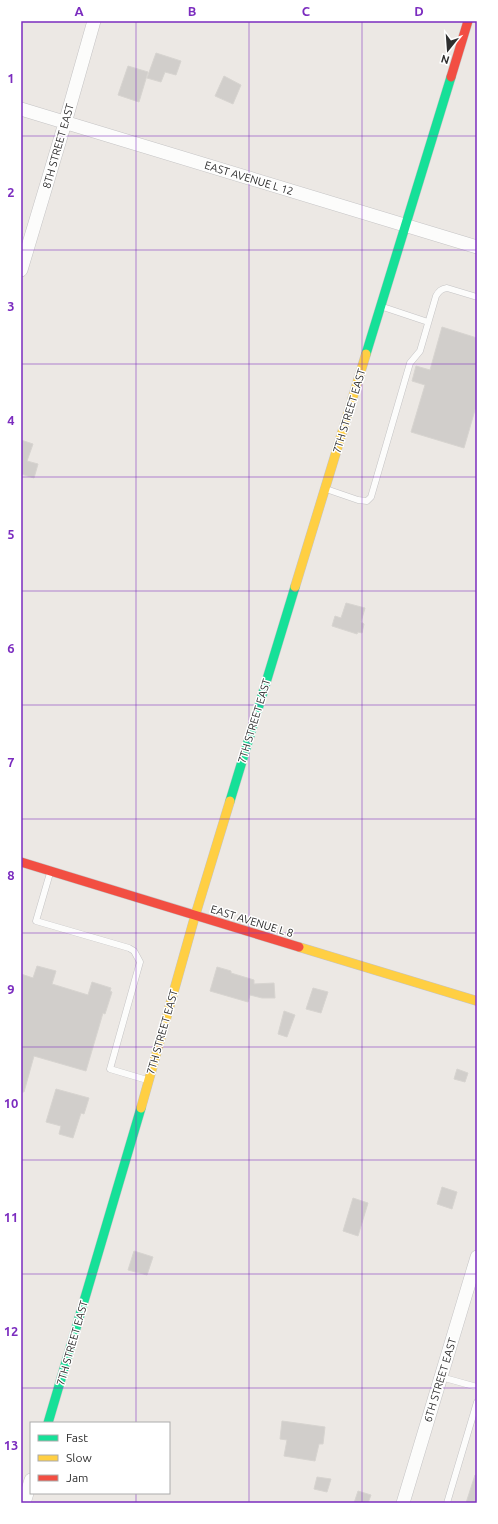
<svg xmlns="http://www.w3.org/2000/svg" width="498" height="1524" font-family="Ubuntu,sans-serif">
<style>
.building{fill:#d1cecb;stroke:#d7d4d0}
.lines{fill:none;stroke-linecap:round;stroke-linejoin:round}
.lane-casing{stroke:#c5c4c5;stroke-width:7}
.street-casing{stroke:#c5c4c5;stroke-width:14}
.fast-casing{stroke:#c5c4c5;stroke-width:10}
.slow-casing{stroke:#c5c4c5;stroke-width:10}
.jam-casing{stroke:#c5c4c5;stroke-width:10}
.lane{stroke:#fcfcfb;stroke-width:6}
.street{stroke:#fcfcfb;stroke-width:13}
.fast{stroke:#16e098;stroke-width:9}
.slow{stroke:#ffcf43;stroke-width:9}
.jam{stroke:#f24e42;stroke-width:9}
.grid{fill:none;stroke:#7b2cbf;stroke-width:1;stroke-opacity:0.55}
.labels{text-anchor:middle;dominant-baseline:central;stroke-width:3;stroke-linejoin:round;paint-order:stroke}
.street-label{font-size:11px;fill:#2e2e2e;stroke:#fff}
.neatline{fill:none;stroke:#7b2cbf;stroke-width:1.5}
.grid-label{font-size:13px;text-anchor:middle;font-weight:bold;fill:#7b2cbf}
</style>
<rect width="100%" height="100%" fill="#ece8e4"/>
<path class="building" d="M156,53L181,61L176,75L165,72L161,82L147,78Z
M128,66L148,72L139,102L118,95Z
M224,76L241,85L233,104L215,96Z
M442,327L477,338V403L464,448L411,432L425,385L412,381L416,366L430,370Z
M21,440L33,444L27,461L38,464L34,478L21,474Z
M346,603L365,608L361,622L364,624L362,633L358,632L357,634L332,626L335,616L341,618Z
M37,966L56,971L52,984L88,995L92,982L111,988L110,991L112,992L105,1014L103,1013L86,1071L34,1056L24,1092H21V974L33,978Z
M217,967L231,971V973L254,980V984L274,983L275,998H262L250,995L248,1002L210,991Z
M313,988L328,992L321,1013L306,1009Z
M284,1011L295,1015L287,1037L278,1034Z
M457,1069L468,1073L465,1082L454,1079Z
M56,1089L89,1098L84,1114L81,1113L73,1138L59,1134L61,1126L46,1122Z
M442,1187L457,1192L452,1209L437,1204Z
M353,1198L368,1203L358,1236L343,1231Z
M134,1251L153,1257L147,1275L128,1270Z
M282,1421L325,1427L323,1444H319L315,1461L284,1456L287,1440L280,1439Z
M475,1475H477V1503H466Z
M317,1477L331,1479L327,1492L314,1489Z
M358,1491L371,1495L368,1503H354Z"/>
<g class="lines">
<g class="lane-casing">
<path id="lane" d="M383,307L428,322
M326,489L358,500L367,501L371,497L410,363L420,351L436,296C439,291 441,289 447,288L477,297
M50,873L36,921L129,948L134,951L140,962L110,1069L147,1080
M441,1377L477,1387
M447,1503L477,1402"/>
</g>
<g class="street-casing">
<path id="street" d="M21,109L477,247
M21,270L65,123L94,21
M24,1503L31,1480
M403,1503L477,1257"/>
</g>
<g class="fast-casing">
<path id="fast" d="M366,354L451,77
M230,801L295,587
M48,1423L141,1108"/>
</g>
<g class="slow-casing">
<path id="slow" d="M295,587L366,354
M299,947L477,1001
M141,1108L195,916L230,801"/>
</g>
<g class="jam-casing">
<path id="jam" d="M451,77L468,21
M21,862L299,947"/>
</g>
<use href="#lane" class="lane"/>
<use href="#street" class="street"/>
<use href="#fast" class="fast"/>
<use href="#slow" class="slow"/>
<use href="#jam" class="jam"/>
</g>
<path class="grid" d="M136,21V1423M249,21V1503M362,21V1503M21,136H477M21,250H477M21,364H477M21,477H477M21,591H477M21,705H477M21,819H477M21,933H477M21,1047H477M21,1160H477M21,1274H477M21,1388H477M136,1493V1503"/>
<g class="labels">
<g class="street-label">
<text transform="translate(58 146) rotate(-74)">8TH STREET EAST</text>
<text transform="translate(249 178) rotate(17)">EAST AVENUE L 12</text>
<text transform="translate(349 411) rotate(-73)">7TH STREET EAST</text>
<text transform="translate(254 721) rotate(-73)">7TH STREET EAST</text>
<text transform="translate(252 921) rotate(17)">EAST AVENUE L 8</text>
<text transform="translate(162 1032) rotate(-74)">7TH STREET EAST</text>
<text transform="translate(72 1343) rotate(-74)">7TH STREET EAST</text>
<text transform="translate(440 1380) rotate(-73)">6TH STREET EAST</text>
</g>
</g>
<rect width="498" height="1524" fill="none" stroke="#ffffff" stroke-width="44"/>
<rect x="30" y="1422" width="140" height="72" fill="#ffffff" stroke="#ababab"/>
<rect x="38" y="1435" width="20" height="6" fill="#16e098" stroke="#ababab"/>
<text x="66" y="1442" font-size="12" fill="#2e2e2e">Fast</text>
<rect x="38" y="1455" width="20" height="6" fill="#ffcf43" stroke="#ababab"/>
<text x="66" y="1462" font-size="12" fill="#2e2e2e">Slow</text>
<rect x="38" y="1475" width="20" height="6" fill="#f24e42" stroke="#ababab"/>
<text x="66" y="1482" font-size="12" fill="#2e2e2e">Jam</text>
<g transform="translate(448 50) rotate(197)" stroke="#ffffff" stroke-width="3" paint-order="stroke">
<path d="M0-3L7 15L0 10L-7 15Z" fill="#2e2e2e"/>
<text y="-6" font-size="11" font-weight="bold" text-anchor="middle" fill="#2e2e2e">N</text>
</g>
<rect x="22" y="22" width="454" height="1480" class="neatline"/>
<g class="grid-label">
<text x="79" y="16">A</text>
<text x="192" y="16">B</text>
<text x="306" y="16">C</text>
<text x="419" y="16">D</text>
<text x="11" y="83">1</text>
<text x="11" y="197">2</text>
<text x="11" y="311">3</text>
<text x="11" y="425">4</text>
<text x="11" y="539">5</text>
<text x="11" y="653">6</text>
<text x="11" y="767">7</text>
<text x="11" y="880">8</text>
<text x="11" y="994">9</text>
<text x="11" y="1108">10</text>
<text x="11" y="1222">11</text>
<text x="11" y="1336">12</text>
<text x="11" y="1450">13</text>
</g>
</svg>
